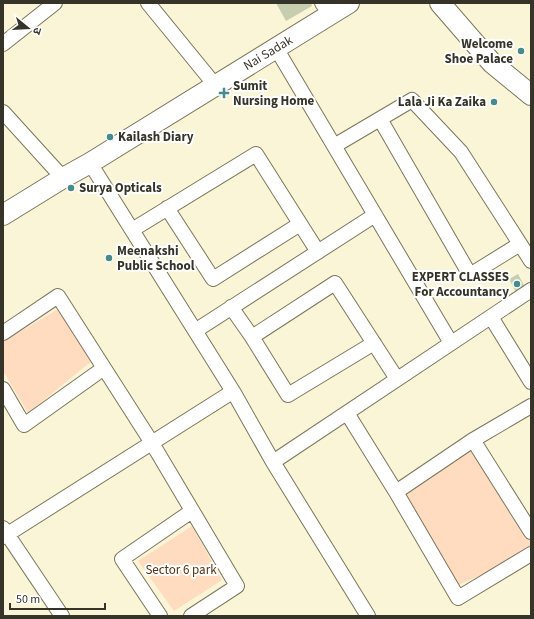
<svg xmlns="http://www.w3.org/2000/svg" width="534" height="619" font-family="'Source Sans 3','Noto Sans Devanagari',sans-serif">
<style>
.green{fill:#ffdcc0}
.building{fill:#c7ceb0}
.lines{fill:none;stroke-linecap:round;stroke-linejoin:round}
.street-casing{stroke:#7b765a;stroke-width:16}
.secondary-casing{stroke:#7b765a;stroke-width:22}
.street{stroke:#fff;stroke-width:14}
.secondary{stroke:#fff;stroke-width:20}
.poi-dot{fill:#458d8d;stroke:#fff;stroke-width:1.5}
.labels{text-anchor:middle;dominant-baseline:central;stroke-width:4;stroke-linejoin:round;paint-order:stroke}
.poi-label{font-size:13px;font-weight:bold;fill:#363428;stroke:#fff;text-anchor:start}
.street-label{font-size:13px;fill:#363428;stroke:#fff}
.park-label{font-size:13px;fill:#563413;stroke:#fff}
</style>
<rect width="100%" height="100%" fill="#faf5d6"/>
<path class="green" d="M58,309L93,360L28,413L3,371V342Z
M473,440L531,532V552L452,588L396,492Z
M192,526L222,580L174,611L138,561Z"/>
<path class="building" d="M276,3H311L312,6L286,21Z
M518,274L526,289L517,294L509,279Z"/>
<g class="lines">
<g class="street-casing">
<path id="street" d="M148,3L215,85
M322,3L331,15
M3,44L55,3
M276,48L451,343
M3,112L63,178
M380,119L470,275L520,244
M334,146L412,100L461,152L531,261
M90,163L234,393L273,462L368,616
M167,208L213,279L300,224
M132,230L256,154L318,252
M231,307L252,337L335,283L397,379
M491,317L531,382
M195,331L375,215
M3,333L58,296L152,443L237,586L191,616
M252,337L288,395L374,343
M3,389L24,425L104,368
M347,413L396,492L458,598L531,554
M473,440L531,406
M273,462L531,290
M396,492L473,440L531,532
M3,528L62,616
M3,537L229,394L234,393
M160,616L122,559L192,511"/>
</g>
<g class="secondary-casing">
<path id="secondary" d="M440,3L492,63L531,95
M3,215L63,178L90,163L349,3"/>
</g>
<use href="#street" class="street"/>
<use href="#secondary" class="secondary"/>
</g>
<g class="poi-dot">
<circle cx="521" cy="51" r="4"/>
<path d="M222 87h4v4h4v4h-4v4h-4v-4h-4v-4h4z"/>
<circle cx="494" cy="102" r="4"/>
<circle cx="110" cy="137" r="4"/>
<circle cx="71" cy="188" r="4"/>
<circle cx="109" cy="258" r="4"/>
<circle cx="517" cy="284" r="4"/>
</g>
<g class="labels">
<g class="poi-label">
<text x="513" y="44" text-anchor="end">Welcome<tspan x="513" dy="15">Shoe Palace</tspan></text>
<text x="233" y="86">Sumit<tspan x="233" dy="15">Nursing Home</tspan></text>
<text x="486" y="102" text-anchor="end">Lala Ji Ka Zaika</text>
<text x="118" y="137">Kailash Diary</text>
<text x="79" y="188">Surya Opticals</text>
<text x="117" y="251">Meenakshi<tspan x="117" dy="15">Public School</tspan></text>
<text x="509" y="277" text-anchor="end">EXPERT CLASSES<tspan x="509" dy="15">For Accountancy</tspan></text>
</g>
<g class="street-label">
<text transform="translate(268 53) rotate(-31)">Nai Sadak</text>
</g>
<g class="park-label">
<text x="181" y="570">Sector 6 park</text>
</g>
</g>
<rect width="534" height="619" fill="none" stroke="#363428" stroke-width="8"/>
<g transform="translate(28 28) rotate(108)" stroke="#ffffff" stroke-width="3" paint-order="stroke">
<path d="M0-3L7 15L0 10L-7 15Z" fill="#363428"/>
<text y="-6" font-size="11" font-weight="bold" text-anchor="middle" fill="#363428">उ</text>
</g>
<path d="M10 603v6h95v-6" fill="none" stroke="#363428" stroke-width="2"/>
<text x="16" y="603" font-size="12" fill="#363428" stroke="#ffffff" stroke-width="3" paint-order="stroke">50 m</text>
</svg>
